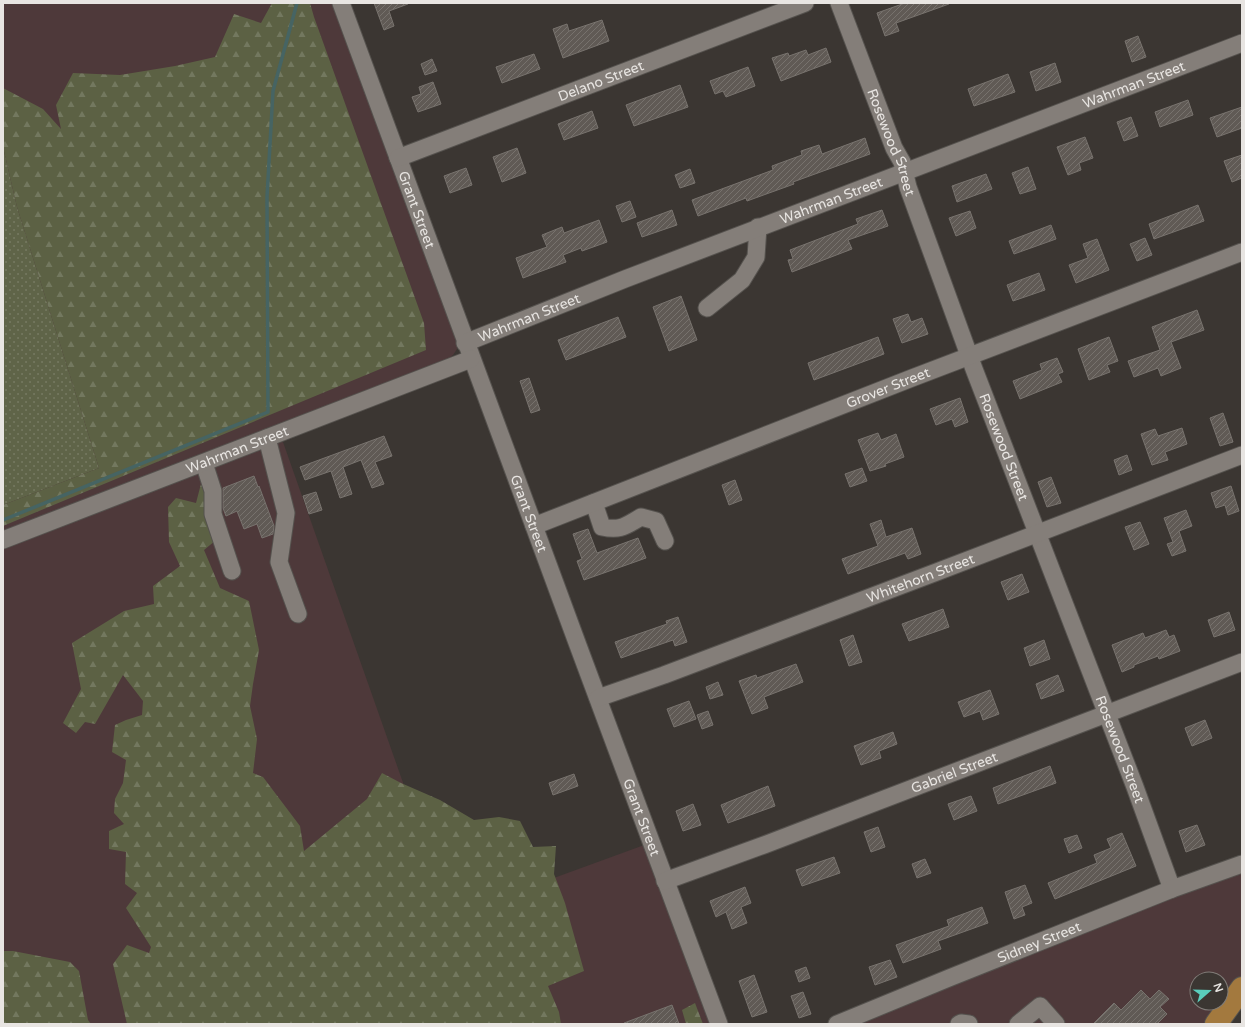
<svg xmlns="http://www.w3.org/2000/svg" width="1245" height="1027" viewBox="0 0 1245 1027" font-family="'Varela Round',sans-serif">
<style>
.industrial{fill:#4e393a;fill-rule:evenodd}
.grass{fill:url(#grass-dots)}
.forest{fill:url(#forest-firs)}
.lines{fill:none;stroke-linecap:round;stroke-linejoin:round}
.stream{stroke:#466463;stroke-width:3.5}
.building{fill:url(#building-hatch);stroke:#78736e}
.minor-casing{stroke:#55524e;stroke-width:19}
.major-casing{stroke:#55524e;stroke-width:24}
.minor{stroke:#847e79;stroke-width:17}
.major{stroke:#a3793e;stroke-width:22}
.labels{text-anchor:middle;dominant-baseline:central;stroke-width:3.5;stroke-linejoin:round;paint-order:stroke}
.street-label{font-size:14px;fill:#e8e5e2;stroke:#3b3632}
</style>
<defs>
<pattern id="grass-dots" width="8" height="8" patternUnits="userSpaceOnUse"><rect width="8" height="8" fill="#5f6448"/><path d="M2 2h.1M6 6h.1" fill="none" stroke="#767a62" stroke-width="1.8" stroke-linecap="round"/></pattern>
<pattern id="forest-firs" width="22" height="20" patternUnits="userSpaceOnUse"><rect width="22" height="20" fill="#5c6144"/><path d="M5 1l3.5 6h-7zM16 11l3.5 6h-7z" fill="#73785f"/></pattern>
<pattern id="building-hatch" width="6" height="6" patternUnits="userSpaceOnUse"><rect width="6" height="6" fill="#605a55"/><path d="M-1 1l2-2M0 6l6-6M5 7l2-2" fill="none" stroke="#77726d"/></pattern>
</defs>
<rect width="100%" height="100%" fill="#3b3632"/>
<!-- industrial -->
<g class="industrial">
<path d="M3,3H336L458,341L457,349L453,355L445,362L277,425L450,916L647,844L714,1024H3Z"/>
<path d="M1242,870V979L1210,1024H850ZM1197,979H1221V1003H1197Z"/>
</g>
<!-- grass -->
<path class="grass" d="M3,147L17,207L99,468L3,505Z"/>
<!-- forest -->
<g class="forest">
<path d="M272,3H310L314,17L424,323L426,350L3,526V505L99,468L17,207L3,147V88L43,109L61,129L56,105L73,73L120,75L175,66L215,57L234,14L261,23Z"/>
<path d="M213,479L227,531L204,550L220,588L249,601L259,650L253,684L250,706L257,739L253,773L263,777L300,826L304,851L367,799L382,773L401,783L440,800L474,820L499,817L520,821L533,847L556,846L554,874L565,903L584,971L548,986L559,1012L561,1024H127L113,964L127,945L149,953L151,947L126,908L137,893L125,884L126,852L109,849V831L124,824L114,813L115,799L123,783L126,760L112,752L115,725L126,720L142,715L143,701L123,675L95,724L85,722L76,733L63,723L81,689L72,643L124,611L154,604L153,586L180,566L169,542L168,507L176,498L196,503L202,480Z"/>
<path d="M3,951H13L70,962L79,971L88,1020L91,1024H3Z"/>
<path d="M695,1003L703,1024H686L682,1010Z"/>
</g>
<g class="lines">
<!-- stream -->
<path class="stream" d="M3,520L268,412L267,197L273,91L297,3"/>
</g>
<!-- building -->
<g class="building">
<path d="M374,3H407L408,4L389,11L394,26L384,30Z"/>
<path d="M905,3H948L949,4L896,23L899,31L885,36L877,13Z"/>
<path d="M602,20L609,41L563,58L553,29L567,24L569,31Z"/>
<path d="M1138,36L1146,57L1132,62L1125,41Z"/>
<path d="M826,48L831,62L781,81L772,58L788,53L789,56L806,50L808,55Z"/>
<path d="M534,54L540,69L502,83L496,67Z"/>
<path d="M432,59L437,71L425,75L421,64Z"/>
<path d="M1055,63L1061,82L1036,91L1030,72Z"/>
<path d="M748,67L755,86L726,97L723,91L715,94L710,81Z"/>
<path d="M1008,74L1015,92L974,106L968,89Z"/>
<path d="M433,82L441,104L418,112L412,97L421,94L419,87Z"/>
<path d="M680,85L688,107L634,126L626,105Z"/>
<path d="M1188,100L1193,115L1160,127L1155,112Z"/>
<path d="M1242,107V128L1217,137L1210,118Z"/>
<path d="M592,111L598,128L564,140L558,124Z"/>
<path d="M1131,117L1138,136L1124,141L1117,122Z"/>
<path d="M1085,137L1093,158L1079,163L1081,170L1068,175L1057,147Z"/>
<path d="M865,138L870,154L793,182L794,184L747,201L746,198L698,216L692,200L773,170L772,166L802,155L801,151L819,145L822,154Z"/>
<path d="M517,148L526,173L502,182L493,157Z"/>
<path d="M1242,155V178L1232,182L1224,161Z"/>
<path d="M1028,167L1036,189L1020,194L1012,173Z"/>
<path d="M466,168L472,185L450,193L444,176Z"/>
<path d="M690,169L695,183L680,188L675,175Z"/>
<path d="M986,174L992,189L957,202L952,186Z"/>
<path d="M630,201L636,217L622,222L616,206Z"/>
<path d="M1198,205L1204,221L1154,239L1149,224Z"/>
<path d="M672,210L677,225L642,237L637,223Z"/>
<path d="M882,210L888,226L848,240L852,249L792,272L788,260L793,259L790,250L858,224L856,219Z"/>
<path d="M970,211L976,228L956,236L949,218Z"/>
<path d="M599,220L607,242L582,251L581,248L563,255L566,262L523,278L516,258L547,247L542,235L562,227L564,233Z"/>
<path d="M1051,225L1056,239L1014,254L1009,241Z"/>
<path d="M1145,238L1152,255L1137,261L1130,244Z"/>
<path d="M1097,239L1109,270L1076,283L1069,265L1088,258L1083,244Z"/>
<path d="M1039,273L1045,290L1013,301L1007,285Z"/>
<path d="M681,296L697,340L669,351L653,307Z"/>
<path d="M1197,310L1204,330L1171,342L1181,368L1161,376L1158,368L1134,377L1128,361L1160,350L1152,327Z"/>
<path d="M908,314L911,322L922,318L928,334L902,343L893,319Z"/>
<path d="M618,317L626,337L566,360L558,340Z"/>
<path d="M878,337L884,354L814,380L808,363Z"/>
<path d="M1109,337L1118,361L1107,365L1110,372L1089,380L1078,349Z"/>
<path d="M1057,358L1063,372L1058,374L1062,382L1020,399L1013,381L1042,370L1040,364Z"/>
<path d="M529,378L540,410L531,413L520,381Z"/>
<path d="M960,398L968,422L955,427L952,419L936,425L930,409Z"/>
<path d="M1223,413L1233,442L1220,446L1210,418Z"/>
<path d="M1182,428L1187,444L1165,452L1168,460L1152,465L1141,434L1155,429L1158,436Z"/>
<path d="M878,433L881,440L896,434L904,457L885,464L886,466L870,471L858,440Z"/>
<path d="M384,436L392,456L375,462L384,484L372,488L361,460L343,467L352,494L340,498L331,471L305,480L300,467Z"/>
<path d="M1127,455L1132,470L1119,475L1114,460Z"/>
<path d="M862,468L867,481L850,487L845,474Z"/>
<path d="M254,476L258,487L259,486L274,526L273,534L262,538L257,524L244,529L237,511L226,516L223,508V488Z"/>
<path d="M1051,477L1061,503L1047,507L1038,482Z"/>
<path d="M735,480L742,500L729,505L722,485Z"/>
<path d="M1231,486L1239,511L1228,515L1225,505L1216,508L1211,493Z"/>
<path d="M316,492L322,510L309,514L303,496Z"/>
<path d="M1186,510L1192,526L1179,531L1186,551L1172,556L1167,544L1173,542L1164,518Z"/>
<path d="M881,520L886,537L912,528L921,554L908,559L905,553L848,574L842,559L878,546L870,524Z"/>
<path d="M1140,522L1149,544L1134,550L1125,527Z"/>
<path d="M588,529L597,553L638,538L646,558L584,580L577,561L582,559L573,534Z"/>
<path d="M1022,574L1029,592L1008,600L1001,582Z"/>
<path d="M943,609L949,627L909,641L902,624Z"/>
<path d="M1229,612L1235,630L1214,637L1208,620Z"/>
<path d="M678,617L687,642L675,646L673,640L621,658L615,642L667,624L666,621Z"/>
<path d="M1166,630L1169,637L1174,635L1180,651L1159,659L1158,656L1134,665V667L1122,672L1112,645L1143,633L1145,638Z"/>
<path d="M853,635L862,662L849,666L840,640Z"/>
<path d="M1044,640L1050,659L1030,666L1024,648Z"/>
<path d="M796,664L803,682L764,697L768,708L752,714L739,681L756,675L757,678Z"/>
<path d="M1058,675L1064,691L1041,699L1036,684Z"/>
<path d="M718,682L723,695L710,699L706,687Z"/>
<path d="M990,690L999,714L983,720L980,711L964,717L958,702Z"/>
<path d="M689,701L696,719L674,727L667,709Z"/>
<path d="M708,711L713,725L702,729L697,715Z"/>
<path d="M1205,720L1212,738L1192,746L1185,728Z"/>
<path d="M893,732L897,744L879,751L881,758L861,765L854,746Z"/>
<path d="M1050,766L1056,783L998,804L993,788Z"/>
<path d="M574,774L578,786L553,795L549,783Z"/>
<path d="M768,786L775,806L728,823L721,805Z"/>
<path d="M971,796L977,811L954,820L948,804Z"/>
<path d="M693,804L701,825L683,831L676,811Z"/>
<path d="M1197,825L1205,845L1186,852L1179,831Z"/>
<path d="M878,827L885,847L871,852L864,832Z"/>
<path d="M1122,833L1136,866L1055,899L1048,883L1097,863L1094,855L1111,848L1107,839Z"/>
<path d="M1077,835L1082,848L1069,853L1064,839Z"/>
<path d="M834,857L840,873L802,886L796,870Z"/>
<path d="M925,859L931,873L917,878L912,864Z"/>
<path d="M1025,885L1032,903L1022,907L1025,915L1014,919L1005,892Z"/>
<path d="M745,887L751,903L741,907L747,923L732,929L726,912L716,917L710,901Z"/>
<path d="M982,907L988,923L938,941L941,949L903,963L896,945L949,926L947,920Z"/>
<path d="M890,960L897,977L875,985L869,967Z"/>
<path d="M806,967L810,978L799,982L795,971Z"/>
<path d="M754,975L767,1012L752,1017L739,981Z"/>
<path d="M1141,990L1150,999L1159,990L1169,999L1160,1007L1167,1014L1157,1024H1093L1114,1003L1121,1010Z"/>
<path d="M803,992L811,1014L799,1018L791,996Z"/>
<path d="M672,1005L679,1024H624V1023Z"/>
</g>
<g class="lines">
<!-- minor casing -->
<g class="minor-casing">
<g id="minor">
<path id="s1" d="M341,3C466,344 592,684 719,1024"/>
<path id="s2" d="M839,3L894,148L902,162L908,187L974,369L1135,787L1172,889"/>
<path id="s3" d="M398,158L805,3"/>
<path d="M707,308L742,280L756,257L758,227"/>
<path id="s4" d="M465,343L625,279L1242,43"/>
<path d="M267,438L286,513L279,562L298,614"/>
<path d="M204,463L213,491V514L232,571"/>
<path d="M593,503L596,509L602,527C621,531 625,526 641,517L656,521L665,541"/>
<path id="s5" d="M534,526L912,378L1242,252"/>
<path id="s6" d="M3,540L471,359"/>
<path id="s7" d="M598,698L664,675L934,573L1242,455"/>
<path id="s8" d="M665,881L764,845L1242,662"/>
<path id="s9" d="M837,1024L949,978L1172,889L1242,864"/>
<path d="M959,1024L961,1023L969,1024"/>
<path d="M1018,1024L1040,1006L1056,1024"/>
</g>
</g>
<!-- major casing -->
<g class="major-casing">
<path id="major" d="M1216,1024L1242,988"/>
</g>
<!-- minor -->
<use href="#minor" class="minor"/>
<!-- major -->
<use href="#major" class="major"/>
</g>
<g class="labels">
<!-- street labels -->
<g class="street-label">
<text stroke="none"><textPath href="#s3" startOffset="217">Delano Street</textPath></text>
<text stroke="none"><textPath href="#s4" startOffset="717">Wahrman Street</textPath></text>
<text stroke="none"><textPath href="#s2" startOffset="149">Rosewood Street</textPath></text>
<text stroke="none"><textPath href="#s4" startOffset="393">Wahrman Street</textPath></text>
<text stroke="none"><textPath href="#s1" startOffset="220">Grant Street</textPath></text>
<text stroke="none"><textPath href="#s4" startOffset="69">Wahrman Street</textPath></text>
<text stroke="none"><textPath href="#s5" startOffset="380">Grover Street</textPath></text>
<text stroke="none"><textPath href="#s2" startOffset="474">Rosewood Street</textPath></text>
<text stroke="none"><textPath href="#s6" startOffset="251">Wahrman Street</textPath></text>
<text stroke="none"><textPath href="#s1" startOffset="544">Grant Street</textPath></text>
<text stroke="none"><textPath href="#s7" startOffset="344">Whitehorn Street</textPath></text>
<text stroke="none"><textPath href="#s2" startOffset="798">Rosewood Street</textPath></text>
<text stroke="none"><textPath href="#s8" startOffset="309">Gabriel Street</textPath></text>
<text stroke="none"><textPath href="#s1" startOffset="868">Grant Street</textPath></text>
<text stroke="none"><textPath href="#s9" startOffset="218">Sidney Street</textPath></text>
</g>
</g>
<!-- border -->
<rect width="1245" height="1027" fill="none" stroke="#e8e5e2" stroke-width="8"/>
<!-- north arrow -->
<g transform="translate(1209 991) rotate(70)"><circle r="19" fill="#3b3632" stroke="#807c78"/>
<path d="M0-3L7 15L0 10L-7 15Z" fill="#5acebc"/>
<text y="-6" font-size="11" font-weight="bold" text-anchor="middle" fill="#e8e5e2">N</text>
</g>
</svg>
